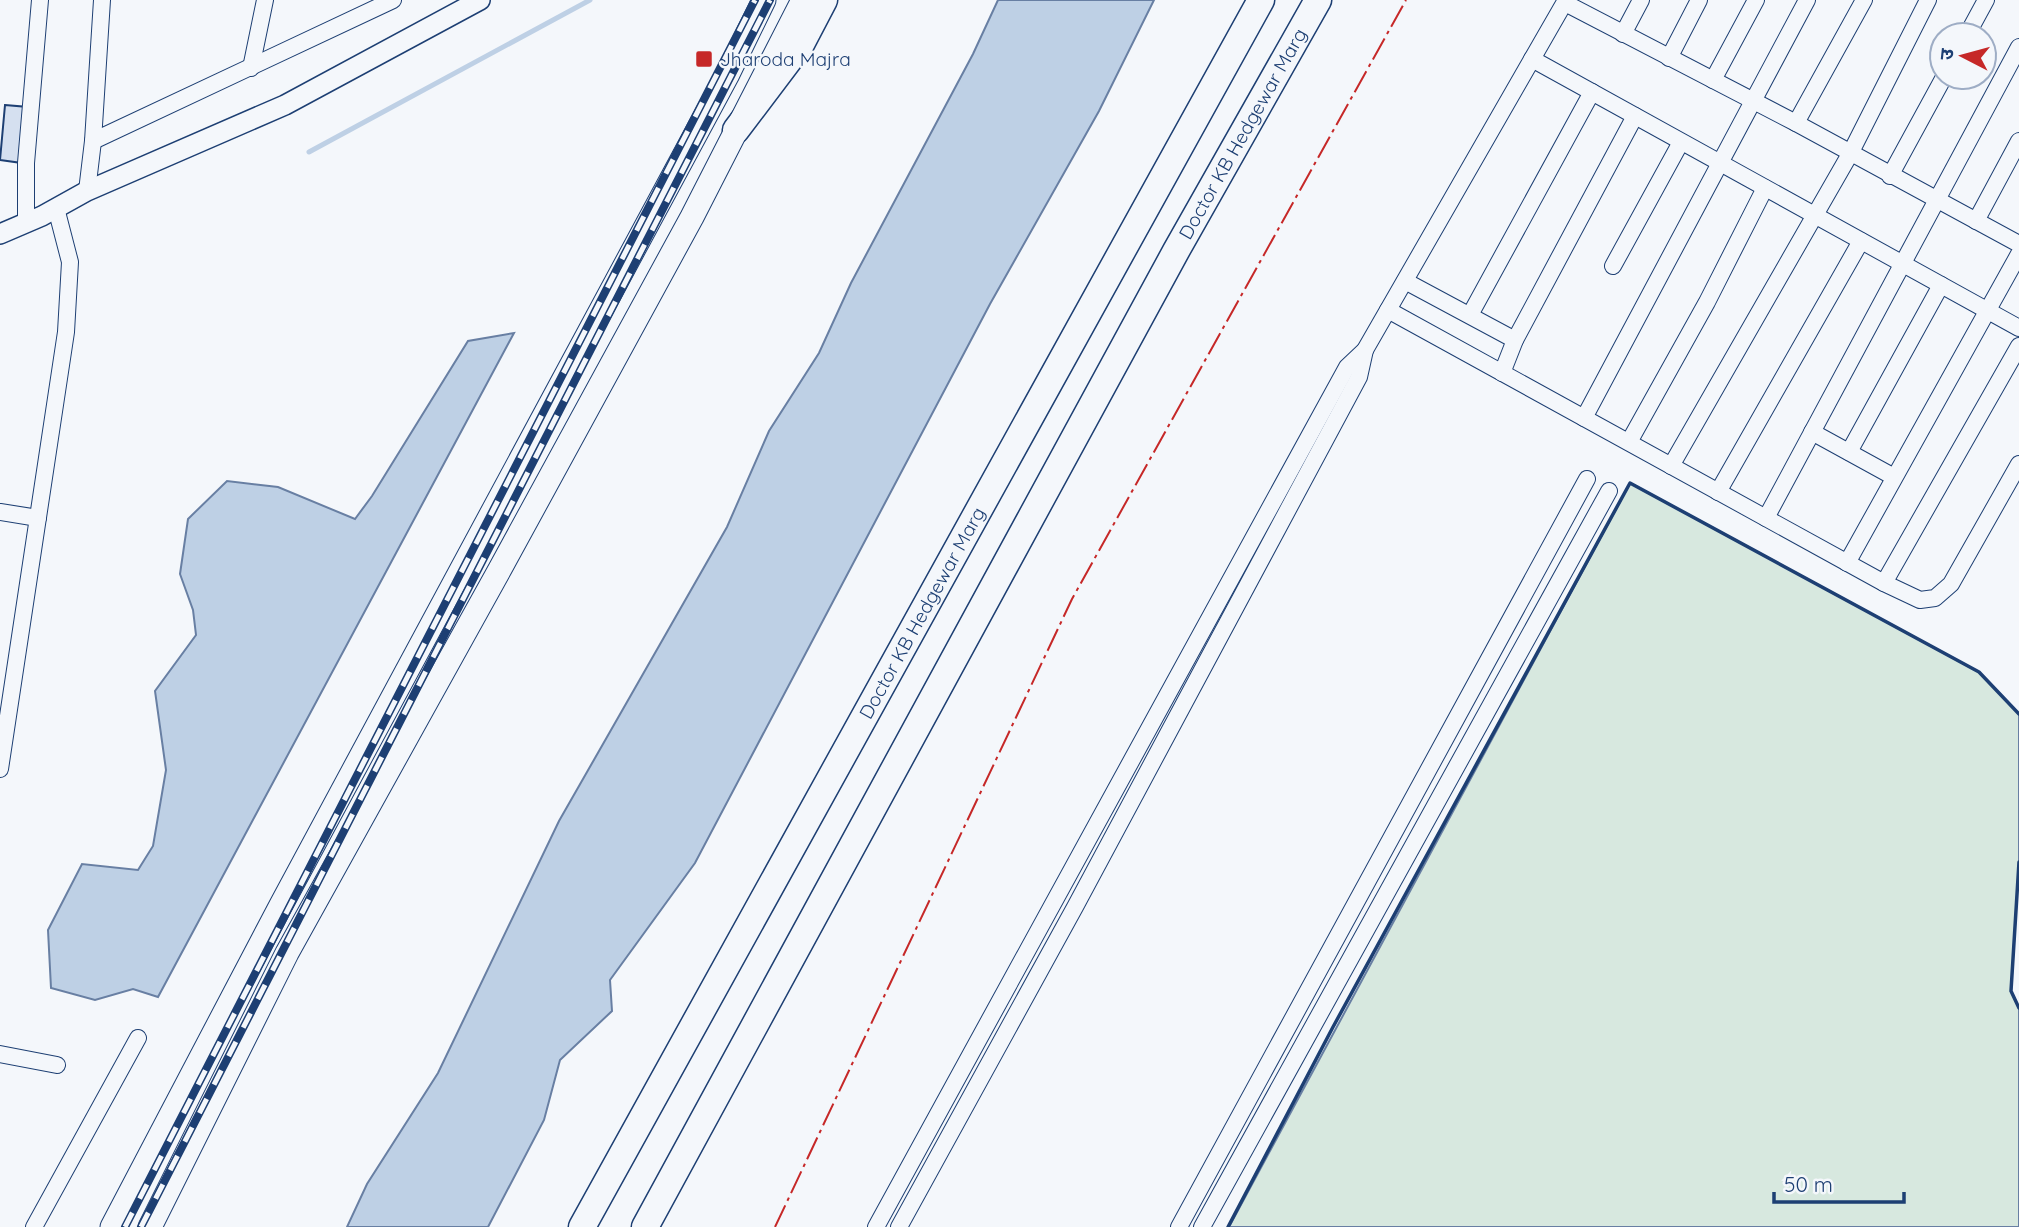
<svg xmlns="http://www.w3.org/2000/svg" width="2019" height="1227" viewBox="0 0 2019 1227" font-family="Quicksand,'Noto Sans Devanagari',sans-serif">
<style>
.green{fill:#d7e8df;stroke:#687fa3;stroke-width:2}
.water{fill:#bed0e5;stroke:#687fa3;stroke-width:2}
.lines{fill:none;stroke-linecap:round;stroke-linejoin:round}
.stream{stroke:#bed0e5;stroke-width:5}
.building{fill:#d5e0f0;stroke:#1d3f73;stroke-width:2}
.minor-casing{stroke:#1d3f73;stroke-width:18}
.tertiary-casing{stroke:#1d3f73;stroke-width:22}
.secondary-casing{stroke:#1d3f73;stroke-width:25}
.trunk-casing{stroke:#1d3f73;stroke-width:29}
.minor{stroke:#f4f7fb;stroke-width:16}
.tertiary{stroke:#f4f7fb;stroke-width:19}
.secondary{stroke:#f4f7fb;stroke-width:23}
.trunk{stroke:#f4f7fb;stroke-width:26}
.rail-casing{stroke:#1d3f73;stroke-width:8}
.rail{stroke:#f4f7fb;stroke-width:5;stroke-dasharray:16;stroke-linecap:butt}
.wall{stroke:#1d3f73;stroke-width:3.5}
.power{stroke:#c62828;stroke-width:2;stroke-dasharray:24 5 3.5 5;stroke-linecap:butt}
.poi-dot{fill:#c62828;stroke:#f4f7fb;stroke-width:2.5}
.labels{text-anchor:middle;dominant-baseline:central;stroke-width:5;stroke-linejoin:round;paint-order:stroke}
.poi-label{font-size:19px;fill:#1d3f73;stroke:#f4f7fb;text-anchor:start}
.street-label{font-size:19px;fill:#1d3f73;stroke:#f4f7fb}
</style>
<rect width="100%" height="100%" fill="#f4f7fb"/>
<!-- green -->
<path class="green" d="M1630,483L1979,672L2019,714V862L2011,991L2019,1008V1227H1229Z"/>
<!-- water -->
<g class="water">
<path d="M998,0H1154L1099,111L990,304L695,863L610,980L612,1011L560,1060L544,1120L488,1227H347L367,1184L438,1073L559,821L727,527L769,431L819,353L851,283L973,54Z"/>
<path d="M514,333L158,997L133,989L95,1000L51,988L48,930L82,864L138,870L153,846L166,770L155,691L196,635L193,610L180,574L188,519L227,481L278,487L355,519L372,496L468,341Z"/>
</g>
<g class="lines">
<!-- stream -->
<path class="stream" d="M309,152L590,0"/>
</g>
<!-- building -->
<path class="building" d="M5,105L28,107L22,163L0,160Z"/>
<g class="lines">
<!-- minor casing -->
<g class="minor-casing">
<g id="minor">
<path d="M102,0L93,141L393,0"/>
<path d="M1565,3L1796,123L2019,244"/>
<path d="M1623,34L1641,0"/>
<path d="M1967,35L1986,0"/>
<path d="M1669,58L1699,0"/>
<path d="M1532,59L2019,328"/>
<path d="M251,68L265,0"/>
<path d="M1713,80L1756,0"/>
<path d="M1796,123L1864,0"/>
<path d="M1890,176L1944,77"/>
<path d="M87,191L93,141"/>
<path d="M1976,221L2019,141"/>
<path d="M26,222V163L40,0"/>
<path d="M1613,266L1681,142"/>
<path d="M1405,281L1515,340"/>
<path d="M1388,310L1884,583L1920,600L1935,598L1951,584L2019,464"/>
<path d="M1470,315L1592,92"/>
<path d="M1502,373L1515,340L1635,116"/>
<path d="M1584,418L1807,0"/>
<path d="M1812,432L1894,477"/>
<path d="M1629,442L1707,302L1765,188"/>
<path d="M1849,452L1941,285"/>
<path d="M1671,466L1850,154L1928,0"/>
<path d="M1718,492L1861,241"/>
<path d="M0,512L38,518"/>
<path d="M1766,518L2019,47"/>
<path d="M1847,563L2019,254"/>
<path d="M1884,583L2019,346"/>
<path d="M0,769L66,332L70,262L56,208"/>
<path d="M0,1054L57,1065"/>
<path d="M34,1227L138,1038"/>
<path d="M876,1227L1347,367L1365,350L1566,0"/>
<path d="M899,1227L1075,907L1359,377L1365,350"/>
<path d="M1179,1227L1587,479"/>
<path d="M1202,1227L1609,491"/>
</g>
</g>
<!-- tertiary casing -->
<g class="tertiary-casing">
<path id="tertiary" d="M0,234L42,216L87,191L285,105L480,0"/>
</g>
<!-- secondary casing -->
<g class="secondary-casing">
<g id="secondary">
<path d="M112,1227L281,905L728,74L764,0"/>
<path d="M150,1227L287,953L500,569L692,217L803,0"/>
</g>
</g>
<!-- trunk casing -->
<g class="trunk-casing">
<g id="trunk">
<path d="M736,130L801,44L824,0"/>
<path id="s1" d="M582,1227L1261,0"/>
<path id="s2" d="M645,1227L1176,251L1318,0"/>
</g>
</g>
<!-- minor -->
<use href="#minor" class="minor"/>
<!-- tertiary -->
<use href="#tertiary" class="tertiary"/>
<!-- secondary -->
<use href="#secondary" class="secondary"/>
<!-- trunk -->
<use href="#trunk" class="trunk"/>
<!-- rail casing -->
<g class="rail-casing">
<g id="rail">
<path d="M125,1227L755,0"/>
<path d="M141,1227L770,0"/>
</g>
</g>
<!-- rail -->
<use href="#rail" class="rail"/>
<!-- wall -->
<g class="wall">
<path d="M2019,862L2011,991L2019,1008"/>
<path d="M1228,1227L1333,1027L1630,483L1979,672L2019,714"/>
</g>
<!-- power -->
<path class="power" d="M775,1227L1072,599L1406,0"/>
</g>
<!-- markers -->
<rect class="poi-dot" x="695" y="50" width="18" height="18" rx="3.5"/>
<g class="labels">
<!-- poi labels -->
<g class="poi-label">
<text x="720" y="59">Jharoda Majra</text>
</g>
<!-- street labels -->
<g class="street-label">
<text stroke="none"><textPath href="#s2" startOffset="1246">Doctor KB Hedgewar Marg</textPath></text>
<text stroke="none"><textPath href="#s1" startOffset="702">Doctor KB Hedgewar Marg</textPath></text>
</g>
</g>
<!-- north arrow -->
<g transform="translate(1963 56) rotate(276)"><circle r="33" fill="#f4f7fb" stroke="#9eadc5" stroke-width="2"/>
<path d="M0-5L12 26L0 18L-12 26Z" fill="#c62828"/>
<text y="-10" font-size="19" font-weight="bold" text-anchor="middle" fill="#1d3f73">उ</text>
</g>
<!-- scale -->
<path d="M1774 1192v10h130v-10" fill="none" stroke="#1d3f73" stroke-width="3.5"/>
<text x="1784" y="1192" font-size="21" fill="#1d3f73" stroke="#f4f7fb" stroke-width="5" paint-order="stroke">50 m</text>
</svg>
